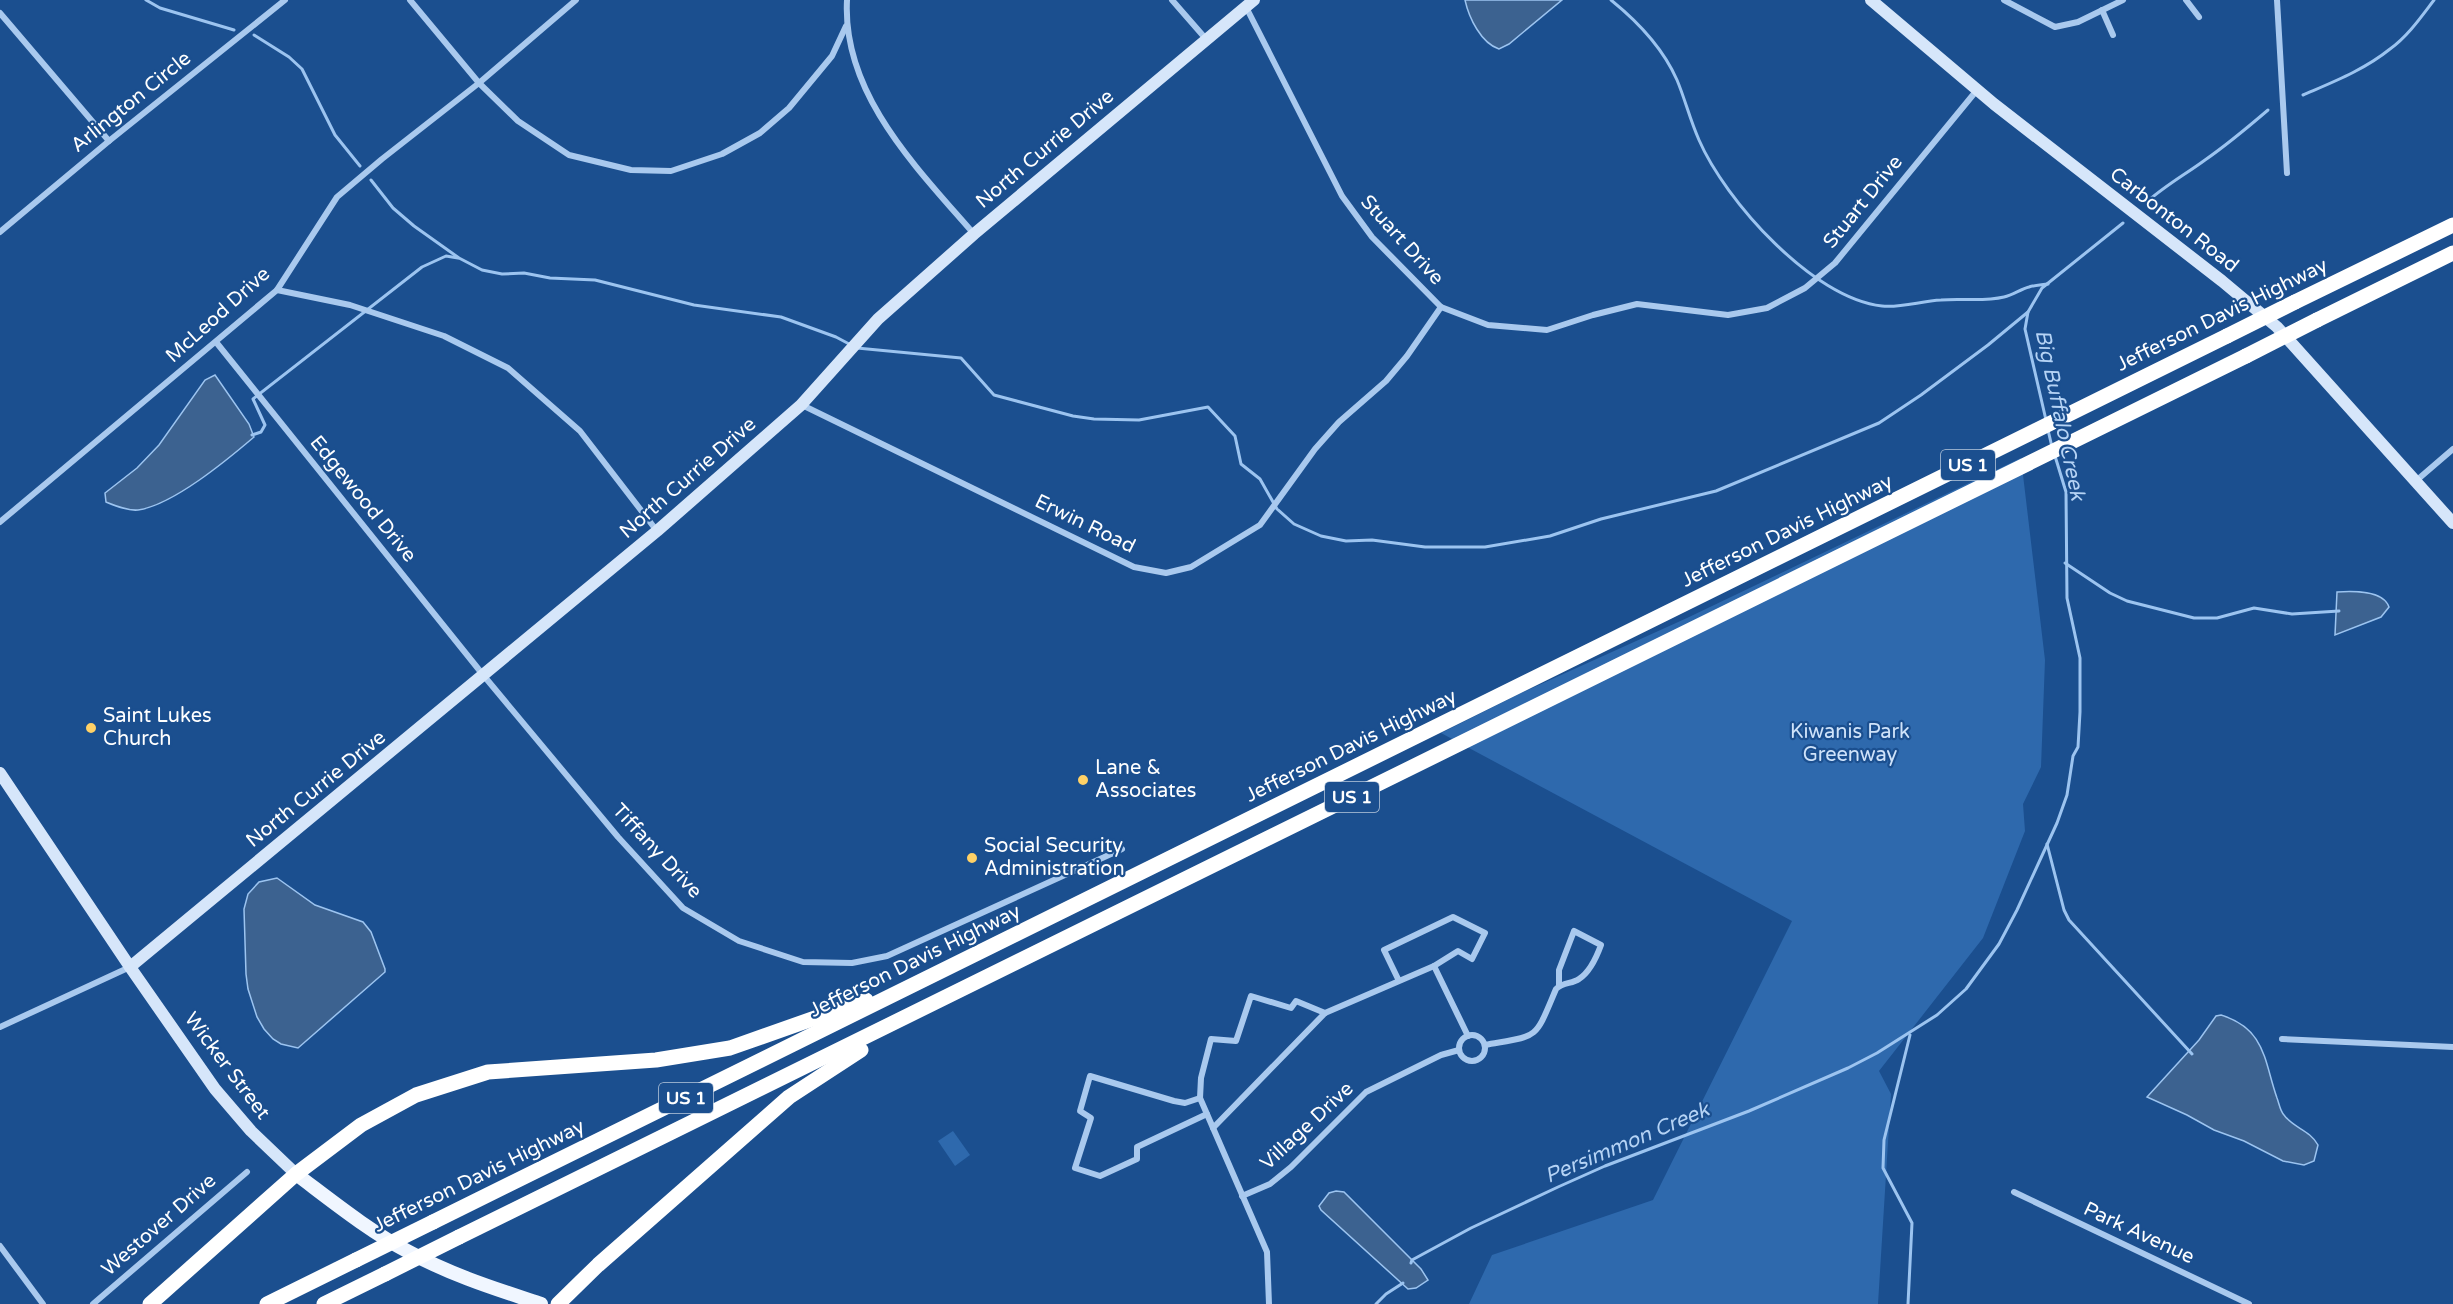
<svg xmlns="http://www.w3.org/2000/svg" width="2453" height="1304" viewBox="0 0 2453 1304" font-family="'Varela Round',sans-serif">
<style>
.green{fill:#2e69ad}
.water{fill:#3c6290;stroke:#9cc4f0;stroke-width:1.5}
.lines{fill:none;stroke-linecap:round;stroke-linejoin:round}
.stream{stroke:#9cc4f0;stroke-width:3}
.street{stroke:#a9c9ee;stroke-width:6}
.secondary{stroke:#d6e6fa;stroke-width:12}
.primary{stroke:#f0f6ff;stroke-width:14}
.highway{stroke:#fff;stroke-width:15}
.highway-bridge{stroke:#fff;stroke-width:15}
.poi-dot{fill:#ffd166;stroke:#1b4f8f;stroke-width:2}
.labels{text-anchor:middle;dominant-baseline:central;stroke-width:4.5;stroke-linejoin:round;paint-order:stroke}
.shield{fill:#1b4f8f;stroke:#bbcadd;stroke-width:1.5}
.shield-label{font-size:18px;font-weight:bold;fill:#fff}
.street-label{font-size:20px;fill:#fff;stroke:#1b4f8f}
.poi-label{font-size:20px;fill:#fff;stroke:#1b4f8f;text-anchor:start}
.park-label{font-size:20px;fill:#cfe3fa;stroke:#1b4f8f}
.water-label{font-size:21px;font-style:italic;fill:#b5d3f5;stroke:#1b4f8f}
</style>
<rect width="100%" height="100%" fill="#1b4f8f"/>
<!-- green -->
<g class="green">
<path d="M2021,458L2045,660L2041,767L2023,804L2025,831L1983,938L1879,1071L1891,1094L1878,1304H1469L1492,1255L1653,1200L1792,921L1441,733L1521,693L1687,618Z"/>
<path d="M953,1131L970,1155L955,1166L938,1141Z"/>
</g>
<!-- water -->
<g class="water">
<path d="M1465,0H1562L1509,44L1499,49C1481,43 1469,18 1465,0Z"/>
<path d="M215,375L249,424L254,437C227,460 173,505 138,510C128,511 116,506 106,502L105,493L137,468L159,445L205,380Z"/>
<path d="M2337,592C2353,591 2383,590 2389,607L2381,617L2335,635Z"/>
<path d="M277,878L315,905L363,922L371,932L385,969V972L298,1048L281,1044L273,1039L264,1029L257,1017L248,989L246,974L244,909L248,894L259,882Z"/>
<path d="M2221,1015C2266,1029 2264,1061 2277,1098C2279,1103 2280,1111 2284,1115C2293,1128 2310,1130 2318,1145L2314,1161L2304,1165L2283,1161L2244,1141L2214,1130L2187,1115L2147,1097L2199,1040L2216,1016Z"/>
<path d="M1336,1191L1344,1192L1421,1269L1428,1280L1416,1288L1408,1289L1321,1210L1319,1206L1329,1193Z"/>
</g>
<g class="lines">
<!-- stream -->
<g class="stream">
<path d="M146,0L160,8L234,30"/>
<path d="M1611,0C1637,21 1663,48 1677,80C1685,99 1690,120 1699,140C1725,200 1813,299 1882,306C1901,308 1921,301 1941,300C1962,298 1983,302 2004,297C2013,295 2021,289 2029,287C2035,285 2042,285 2048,284"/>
<path d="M254,35L289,57L302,69L335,135L360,166"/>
<path d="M2303,95C2333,82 2364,70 2390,49C2408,36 2421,17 2434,0"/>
<path d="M371,180L393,208L414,226L459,258L482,270L502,274L524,273L550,278L595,280L694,305L781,317L836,337L851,345"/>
<path d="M2148,201C2166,185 2186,174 2205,160C2228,144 2247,128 2268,110"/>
<path d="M857,348L961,358L994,395L1073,416L1094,419L1139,420L1208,407L1235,436L1241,464L1260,479L1277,509L1294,524L1321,536L1346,541L1372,540L1425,547H1485L1550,536L1601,519L1716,491L1879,423L1921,395L1988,345L2028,312"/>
<path d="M2046,420L2025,329L2028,312L2042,288L2123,223"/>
<path d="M2048,430L2052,447"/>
<path d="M252,435L261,432L265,425L253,399L422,267L446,256L458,258"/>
<path d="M2065,563L2110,593L2127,601L2194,618H2217L2254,608L2292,614L2339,611"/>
<path d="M2047,844L2064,910L2069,920L2192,1054"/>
<path d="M1411,1263L1412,1260L1471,1228L1558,1187L1605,1166L1749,1111L1848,1068L1877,1053L1937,1015L1966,989L1999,944L2017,910L2057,823L2067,795L2073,756L2078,747L2080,712V658L2067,598L2066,492L2055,456"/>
<path d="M1376,1304L1386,1294L1403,1283"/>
<path d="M1908,1304L1912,1223L1883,1168L1884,1140L1910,1035"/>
</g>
<!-- street -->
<g class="street">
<path d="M410,0L479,83L518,121L569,155L631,170L671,171L722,154L760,133L789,108L832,56L846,26"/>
<path d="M847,0C842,94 917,168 974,234"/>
<path d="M1172,0L1206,39"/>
<path d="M2004,0L2055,27L2078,22L2123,0"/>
<path d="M2186,0L2199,17"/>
<path d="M2277,0L2287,173"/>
<path d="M1246,7L1342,196L1372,237L1441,307L1488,325L1547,330L1593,315L1637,304L1728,315L1767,308L1805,288L1835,263L1977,90"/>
<path d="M2102,10L2113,35"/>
<path d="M0,13L109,141"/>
<path d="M0,232L109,141L285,0"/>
<path d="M277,290L350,305L444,336L508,368L580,431L657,531"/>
<path d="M216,342L484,676L618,837L683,908L739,941L803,962L852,963L887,956L1122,849"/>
<path d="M802,405L1134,567L1166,573L1191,567L1260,525L1315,449L1339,422L1386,381L1407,356L1441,307"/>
<path d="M2417,480L2453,449"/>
<path d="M0,522L277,290L337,197L382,159L479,83L576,0"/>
<path d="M1434,966L1468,1036"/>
<path d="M0,1027L130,967"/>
<circle cx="1472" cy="1048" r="13"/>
<path d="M2282,1039L2453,1047"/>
<path d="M1485,1045C1540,1035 1534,1041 1556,989C1563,982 1572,984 1579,979C1590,972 1597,956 1601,945L1574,931L1559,970V985"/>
<path d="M1200,1098L1185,1103L1174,1101L1090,1076L1080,1111L1091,1118L1075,1168L1100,1176L1137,1159V1147L1207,1114"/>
<path d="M1213,1128L1325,1013L1434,966L1458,951L1472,959L1485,933L1453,917L1384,950L1399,981"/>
<path d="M2014,1192L2249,1304"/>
<path d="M1242,1196L1270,1184L1291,1167L1366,1092L1441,1055L1459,1050"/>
<path d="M0,1246L43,1304"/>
<path d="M93,1304L247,1172"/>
<path d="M1269,1304L1267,1252L1200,1098L1201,1078L1211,1039L1236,1041L1251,996L1291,1008L1296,1001L1325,1013"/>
</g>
<!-- secondary -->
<g class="secondary">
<path d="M1871,0L1994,104L2222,281L2277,327L2453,523"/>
<path d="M0,773L130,967L215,1089L251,1131L296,1174"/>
<path d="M130,967L657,531L801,405L878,319L974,234L1254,0"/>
</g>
<!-- primary -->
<path class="primary" d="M296,1174C332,1201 369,1231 409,1252C451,1275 496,1289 541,1304"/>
<!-- highway -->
<g class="highway">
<path d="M2295,302L2453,225"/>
<path d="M2317,320L2453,253"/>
<path d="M433,1222L2227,336"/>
<path d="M459,1237L2246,356"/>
<path d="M150,1304L296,1174L361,1125L416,1095L488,1072L656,1060L730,1048L866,1000"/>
<path d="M267,1304L356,1260"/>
<path d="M324,1304L385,1274"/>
<path d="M558,1304L598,1265L789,1097L861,1050"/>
</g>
<!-- highway-bridge -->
<g class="highway-bridge">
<path d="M2227,336L2295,302"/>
<path d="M2246,356L2317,320"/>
<path d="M356,1260L433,1222"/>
<path d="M385,1274L459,1237"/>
</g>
</g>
<!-- markers -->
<g class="poi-dot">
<circle cx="91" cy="728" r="6"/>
<circle cx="1083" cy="780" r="6"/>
<circle cx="972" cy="858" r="6"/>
</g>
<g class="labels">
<!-- shield labels -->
<g class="shield">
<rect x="1941" y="450" width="54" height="30" rx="4.5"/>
<rect x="1325" y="782" width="54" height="30" rx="4.5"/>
<rect x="659" y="1083" width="54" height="30" rx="4.5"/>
</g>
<g class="shield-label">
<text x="1968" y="465">US 1</text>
<text x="1352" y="797">US 1</text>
<text x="686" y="1098">US 1</text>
</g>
<!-- street labels -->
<g class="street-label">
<text transform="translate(131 102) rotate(-39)">Arlington Circle</text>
<text transform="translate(1045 149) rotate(-40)">North Currie Drive</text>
<text transform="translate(1863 202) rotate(-51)">Stuart Drive</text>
<text transform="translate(2174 220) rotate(38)">Carbonton Road</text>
<text transform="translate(1402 240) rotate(48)">Stuart Drive</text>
<text transform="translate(218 315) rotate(-42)">McLeod Drive</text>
<text transform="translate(2222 315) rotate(-26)">Jefferson Davis Highway</text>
<text transform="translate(688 478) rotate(-41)">North Currie Drive</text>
<text transform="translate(363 499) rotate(51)">Edgewood Drive</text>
<text transform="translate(1085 524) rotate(26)">Erwin Road</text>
<text transform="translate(1787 531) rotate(-26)">Jefferson Davis Highway</text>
<text transform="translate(1351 746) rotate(-26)">Jefferson Davis Highway</text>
<text transform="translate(316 789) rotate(-39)">North Currie Drive</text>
<text transform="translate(657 851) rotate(47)">Tiffany Drive</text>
<text transform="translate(915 961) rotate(-26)">Jefferson Davis Highway</text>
<text transform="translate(227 1066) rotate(53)">Wicker Street</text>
<text transform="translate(1307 1126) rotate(-43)">Village Drive</text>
<text transform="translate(479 1176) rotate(-26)">Jefferson Davis Highway</text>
<text transform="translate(159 1225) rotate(-41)">Westover Drive</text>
<text transform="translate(2139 1233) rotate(25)">Park Avenue</text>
</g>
<!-- poi labels -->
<g class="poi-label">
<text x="103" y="716">Saint Lukes<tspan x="103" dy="23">Church</tspan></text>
<text x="1095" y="768">Lane &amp;<tspan x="1095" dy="23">Associates</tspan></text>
<text x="984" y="846">Social Security<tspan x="984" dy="23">Administration</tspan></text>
</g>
<!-- park labels -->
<g class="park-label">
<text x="1850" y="732">Kiwanis Park<tspan x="1850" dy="23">Greenway</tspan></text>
</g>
<!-- water labels -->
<g class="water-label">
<text transform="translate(2060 415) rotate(78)">Big Buffalo Creek</text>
<text transform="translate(1627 1143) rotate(-23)">Persimmon Creek</text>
</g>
</g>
</svg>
